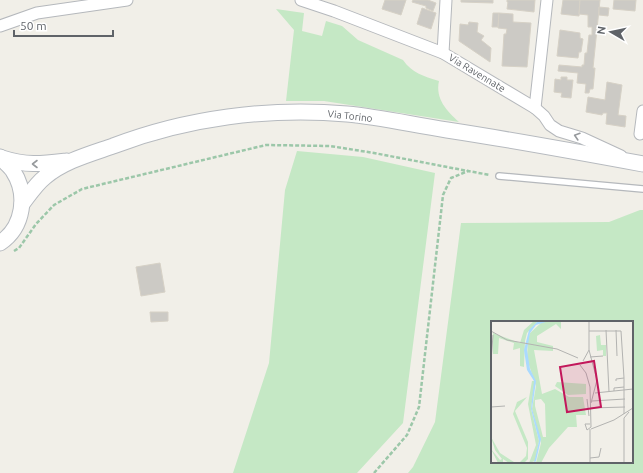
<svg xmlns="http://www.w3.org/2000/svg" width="643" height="473" viewBox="0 0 643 473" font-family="Ubuntu,sans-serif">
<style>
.green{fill:#c5e8c5;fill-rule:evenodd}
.building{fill:#cccac5;stroke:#d6d1c6}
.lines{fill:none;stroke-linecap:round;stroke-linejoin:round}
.service-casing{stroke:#b5b8bc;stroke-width:8}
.minor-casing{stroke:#b5b8bc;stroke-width:13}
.secondary-casing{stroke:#b6babf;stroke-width:17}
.path{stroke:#9cc7a9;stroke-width:2.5;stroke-dasharray:4 2;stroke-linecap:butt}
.service{stroke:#fff;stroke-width:5.5}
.minor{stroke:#fff;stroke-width:11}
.secondary{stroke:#fff;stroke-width:15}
.oneway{stroke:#979a9d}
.labels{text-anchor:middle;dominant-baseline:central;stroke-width:4;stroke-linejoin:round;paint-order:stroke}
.street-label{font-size:10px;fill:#5f6368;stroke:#fff}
.inset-road{fill:none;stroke:#b3b3b1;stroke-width:1}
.view{fill:#c2185b;fill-opacity:0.15;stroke:#c2185b;stroke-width:2}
.inset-edge{fill:none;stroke:#5f6368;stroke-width:2}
</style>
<rect width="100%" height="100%" fill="#f1efe8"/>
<!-- green -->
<g class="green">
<path d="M276,9L304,13L302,31L322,36L326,21L342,26L358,40L403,60C412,73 423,76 439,81C435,99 447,111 459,122L324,101H286L294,30Z"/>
<path d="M297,151L363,157L435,173L403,423L357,473H233L269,363L285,190Z"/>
<path d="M640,210H643V473H408L413,467L435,422L461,223L609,222ZM492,322H632V462H492Z"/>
</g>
<!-- building -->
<g class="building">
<path d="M385,0H406L401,15L382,9Z"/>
<path d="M413,0H428L436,3L433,11L426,8V6L412,2Z"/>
<path d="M461,0H493V3L461,2Z"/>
<path d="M507,0H535L534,12L507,9L508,2H507Z"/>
<path d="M563,0H580L579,16L561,14Z"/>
<path d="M580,0H600L593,68H595L593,89H590L589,93H585L586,84L577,83L578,73L558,71L559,65L582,67V65H584L585,53H587L589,35H592V27H588V15L579,14Z"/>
<path d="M614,0H636L635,11L613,9Z"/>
<path d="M599,7L609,8L608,16L599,15Z"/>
<path d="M422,8L436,13L431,29L417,24Z"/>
<path d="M493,13H499L498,27H492Z"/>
<path d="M499,13L513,14V22L531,23L527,67L502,66L504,34H506L507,29L498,28Z"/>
<path d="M469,22L478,23L477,32L484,36L481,40L491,48L490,62L459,41L460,24L468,25Z"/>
<path d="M560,30L580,33V38L583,39L581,52H579L578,58L557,56Z"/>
<path d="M561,77H567V80H573L571,98L561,97L562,93L554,92L555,79L561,80Z"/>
<path d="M607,82L622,85L618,115L626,116L625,127L606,124L607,113H603L602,115L586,112L588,97L605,100Z"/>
<path d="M160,263L165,292L141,296L136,267Z"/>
<path d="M150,312H168V321L151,322Z"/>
</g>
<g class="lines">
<!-- service casing -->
<g class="service-casing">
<path id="service" d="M499,176L643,189"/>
</g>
<!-- minor casing -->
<g class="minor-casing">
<g id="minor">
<path d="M301,0L334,11L443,53L535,108L544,116L550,125L559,131L582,138L621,156"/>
<path d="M0,26L37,13L127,0"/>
<path d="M443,53L446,0"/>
<path d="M535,108L547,0"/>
<path d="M640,134L643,111"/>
</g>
</g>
<!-- secondary casing -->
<g class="secondary-casing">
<g id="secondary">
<path d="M0,157C4,162 10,166 13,171C28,194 24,227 0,243"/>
<path d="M2,158C27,166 41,164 67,161"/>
<path d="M22,204C29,195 36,184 45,177C64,161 90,154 113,146C186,118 269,107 347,114C380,117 414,125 447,130C513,140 578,152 643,164"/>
</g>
</g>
<!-- path -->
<g class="path">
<path d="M14,251L19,248L36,224L54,205L82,189L266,145L330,146L374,153L468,171"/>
<path d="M374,473L407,435L419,407L443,195L451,178L468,171L490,175"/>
</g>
<!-- service -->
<use href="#service" class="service"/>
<!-- minor -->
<use href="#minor" class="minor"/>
<!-- secondary -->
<use href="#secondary" class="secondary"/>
</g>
<!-- one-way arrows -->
<defs><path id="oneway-chevron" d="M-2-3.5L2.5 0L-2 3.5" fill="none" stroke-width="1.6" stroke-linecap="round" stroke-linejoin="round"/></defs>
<g class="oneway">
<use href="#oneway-chevron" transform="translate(577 136) rotate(-163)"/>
<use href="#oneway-chevron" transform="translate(35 164) rotate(-180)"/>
</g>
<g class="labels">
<!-- street labels -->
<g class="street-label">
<text transform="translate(477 73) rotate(31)">Via Ravennate</text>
<text transform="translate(350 116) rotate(6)">Via Torino</text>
</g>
</g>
<!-- overview -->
<g transform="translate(491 321)">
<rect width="142" height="142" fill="#f1efe8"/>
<path d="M43,0H47L36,12L34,20L33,46L29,45V27L22,29L23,22L8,17L7,33H2V12L29,22L33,9ZM70,0V8L65,3L46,15V21L62,25V30L43,29L51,73L64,68L78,76H92L95,94H85L86,106H77L58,127L50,142H45L50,122L41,88L45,65L36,38L37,18L39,12L51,1ZM50,78L54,83L55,116H52L44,85V79ZM109,14L110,24H115V35H112V29L106,30L105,15ZM41,60H43V66L40,88L48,120L44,140L38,142L45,124L37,83ZM66,61L95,63V73L77,74L64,65ZM36,76L24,90L37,121V138L33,142H18L12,138V142H7L0,128L9,139L11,138L4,129L0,116L9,132L23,141H29L35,135L36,127L22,93L26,81Z" fill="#c5e8c5" fill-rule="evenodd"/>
<path d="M58,0L45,4L39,12L36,29L39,48L45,60L41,88L50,118L45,140L43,142L48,120L40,88L43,60L36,49L33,29L38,9L47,0Z" fill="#aadaff"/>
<path class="inset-road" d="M115,9L118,71M125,9L126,35M0,10L16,19L66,28L87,37M98,10H130L133,57M98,29L106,59L100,82M99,36L112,35M92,40L98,29V0M0,41L2,14M89,44L95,52L99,66L100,106L96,109L94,103H99M125,60V58L133,57V93M123,70V67L133,66M104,72L142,68M96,78L98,95M101,80L134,78M0,86L14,85M100,87L134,86M100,108L123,99L142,87M99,137L108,136L110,127M99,142V108M133,142V97L138,91"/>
<path class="view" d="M103,40L110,86L76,91L69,46Z"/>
<rect width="142" height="142" class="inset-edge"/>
</g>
<!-- north arrow -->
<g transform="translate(611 32) rotate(279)" stroke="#ffffff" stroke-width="3" paint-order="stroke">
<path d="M0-3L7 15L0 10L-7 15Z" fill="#5f6368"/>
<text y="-6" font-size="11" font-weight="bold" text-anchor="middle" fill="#5f6368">N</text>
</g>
<!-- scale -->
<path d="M14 30v6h99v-6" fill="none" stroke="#5f6368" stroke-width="2"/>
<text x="20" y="30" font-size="12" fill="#5f6368" stroke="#ffffff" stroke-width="3" paint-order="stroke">50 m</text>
</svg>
